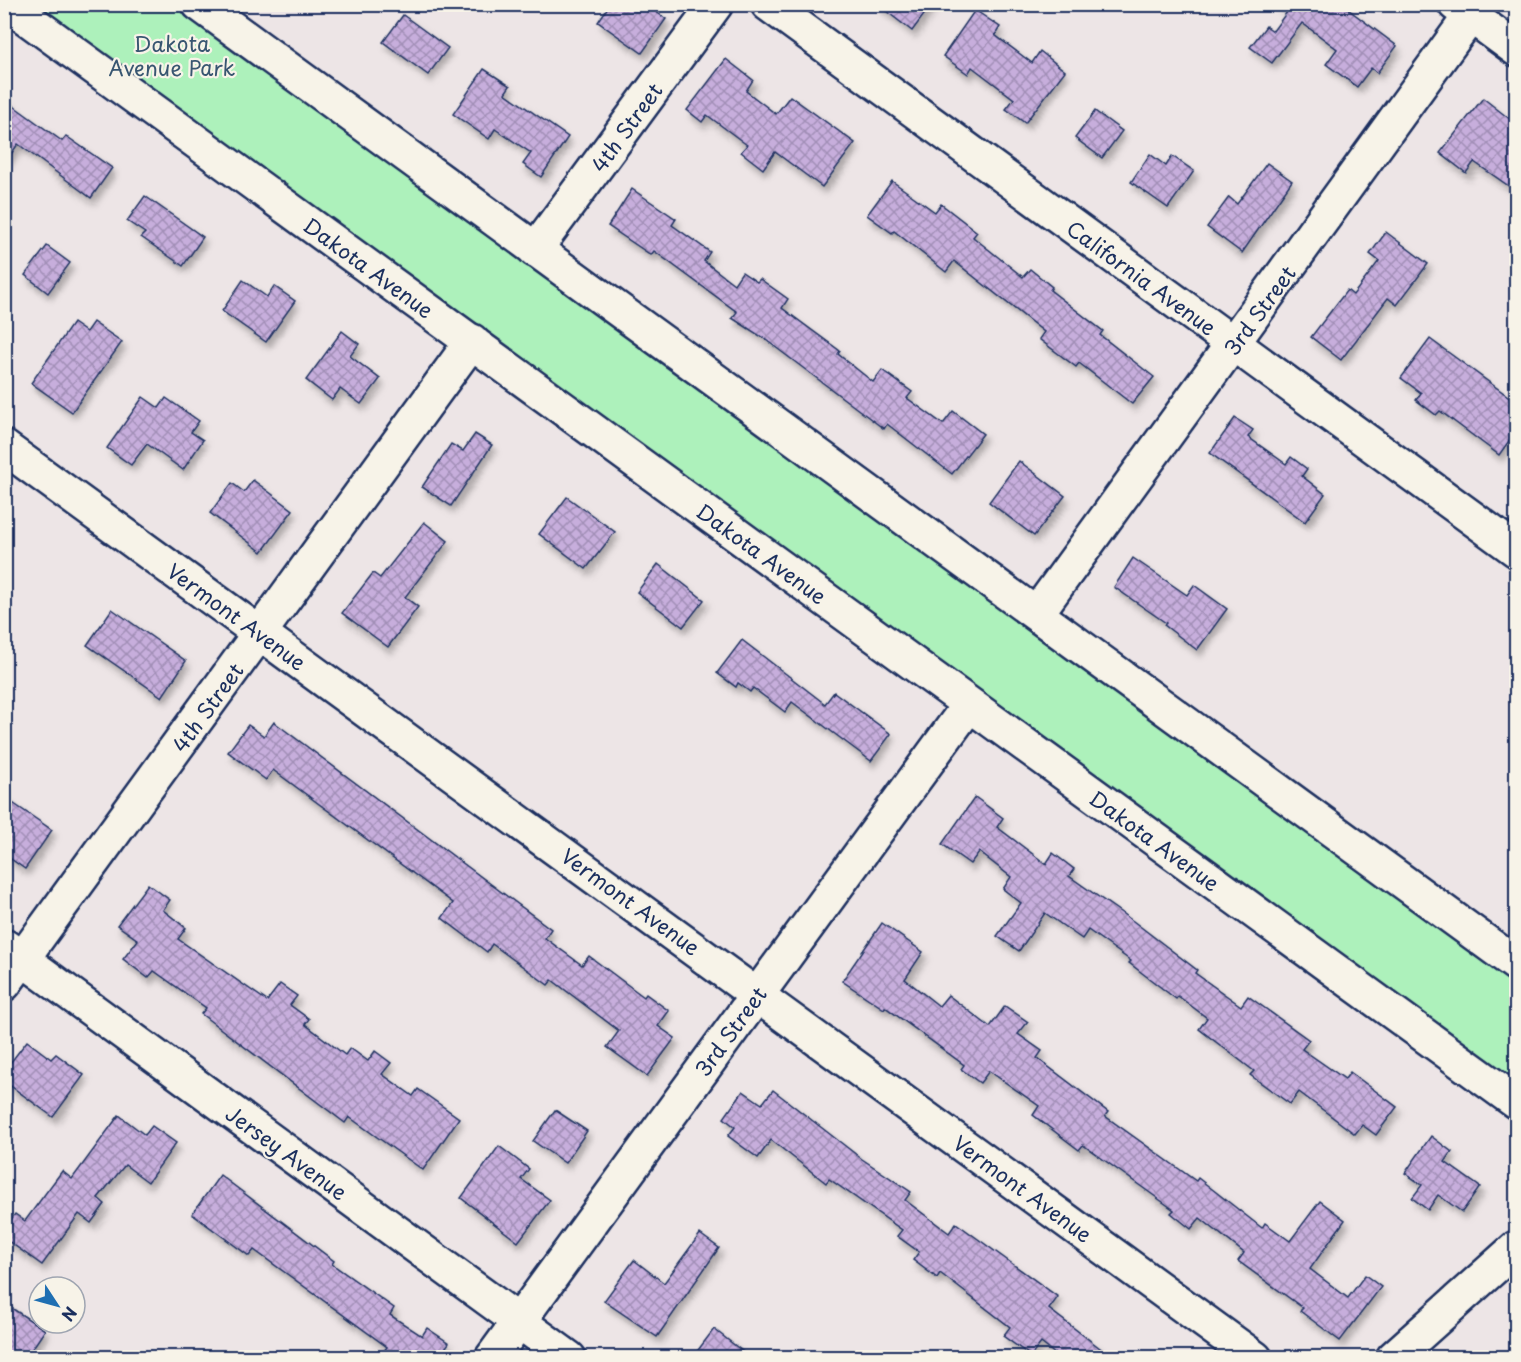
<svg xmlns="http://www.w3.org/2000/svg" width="1521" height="1362" viewBox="0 0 1521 1362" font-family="'Playpen Sans',sans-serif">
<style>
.park{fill:#adf1bb;stroke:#64908c;stroke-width:1.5}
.building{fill:url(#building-cross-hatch);stroke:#1b2f5e;stroke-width:1.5;filter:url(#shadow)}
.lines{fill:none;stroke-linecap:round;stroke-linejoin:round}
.minor-casing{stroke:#1b2f5e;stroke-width:38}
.minor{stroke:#f7f3e8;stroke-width:33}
.labels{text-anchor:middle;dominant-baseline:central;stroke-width:4.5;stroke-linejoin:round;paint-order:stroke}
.park-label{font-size:21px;fill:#385671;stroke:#f7f3e8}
.street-label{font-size:21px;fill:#1b2f5e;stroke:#f7f3e8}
</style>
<defs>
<pattern id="building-cross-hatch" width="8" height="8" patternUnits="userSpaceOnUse" patternTransform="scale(1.5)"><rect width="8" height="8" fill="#c7aedc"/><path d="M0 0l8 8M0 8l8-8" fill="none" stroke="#a18eb6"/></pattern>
<filter id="shadow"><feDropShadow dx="3.5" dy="6" stdDeviation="3" flood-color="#0004"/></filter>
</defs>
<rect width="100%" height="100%" fill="#ede5e6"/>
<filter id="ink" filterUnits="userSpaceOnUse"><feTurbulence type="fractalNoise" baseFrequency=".0167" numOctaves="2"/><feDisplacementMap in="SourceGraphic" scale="12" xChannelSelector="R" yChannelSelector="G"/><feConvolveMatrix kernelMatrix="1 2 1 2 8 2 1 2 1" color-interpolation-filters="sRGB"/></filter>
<g filter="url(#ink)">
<!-- park -->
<path class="park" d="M26,5H179L1516,979V1088Z"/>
<!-- building -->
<g class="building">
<path d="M610,4H645L666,19L642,53L598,22Z"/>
<path d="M877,4H932L912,31Z"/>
<path d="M1277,4H1341L1397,46L1377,73L1371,68L1357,87L1326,64L1337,49L1302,23L1272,63L1250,47L1266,26L1273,31L1287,12Z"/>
<path d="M975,10L1000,27L995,35L1032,63L1040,51L1065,71L1025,123L1006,109L1014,99L972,67L968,74L943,56Z"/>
<path d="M403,15L448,48L428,75L383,42Z"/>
<path d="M726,59L753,80L746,91L776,114L790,96L855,143L822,187L775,152L763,169L741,152L747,145L707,115L702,122L687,110Z"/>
<path d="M484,69L510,86L505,93L568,137L541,177L523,164L531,153L495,129L489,139L453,114Z"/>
<path d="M1483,98L1516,124V191L1474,162L1466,173L1440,153Z"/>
<path d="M4,99L62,141L66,136L112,168L91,198L18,144L4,164Z"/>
<path d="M1095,111L1122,131L1102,158L1075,138Z"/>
<path d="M1150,154L1166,166L1172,156L1194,171L1168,208L1131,182Z"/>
<path d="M1267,163L1292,181L1242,253L1207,227L1229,197L1237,204Z"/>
<path d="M892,181L935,212L941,204L977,232L973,237L1023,277L1030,269L1052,287L1050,290L1103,331L1100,335L1154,377L1132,404L1079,363L1076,367L1039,339L1044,332L954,261L946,272L894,231L892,233L867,215Z"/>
<path d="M632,189L676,219L672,225L710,252L704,261L734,284L742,272L757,282L760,279L788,299L782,308L840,351L838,354L873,382L882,370L912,392L907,398L943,424L953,411L983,434L952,474L887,424L884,429L762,337L732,318L737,312L654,251L651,255L608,226Z"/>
<path d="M145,196L203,237L183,266L141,237L145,233L127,221Z"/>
<path d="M1386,232L1428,264L1397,305L1388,298L1341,360L1311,337L1347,290L1353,295L1379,261L1370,254Z"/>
<path d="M47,246L70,263L48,293L25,275Z"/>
<path d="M243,280L267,297L274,286L295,301L266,342L222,311Z"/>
<path d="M93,322L122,342L72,412L31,383L73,323L86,332Z"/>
<path d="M342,331L359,344L350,356L380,379L361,404L340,389L332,400L306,380Z"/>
<path d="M1430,339L1516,402V431L1499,455L1440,411L1436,415L1416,400L1421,393L1401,378Z"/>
<path d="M143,397L159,408L166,398L199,421L191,432L203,440L183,470L147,444L131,465L107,448Z"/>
<path d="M1235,418L1253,430L1248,437L1286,464L1291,457L1307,469L1302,476L1325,494L1305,522L1210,453Z"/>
<path d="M475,434L492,445L451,506L422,487L451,444L463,451Z"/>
<path d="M1019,461L1065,496L1034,536L989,502Z"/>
<path d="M253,480L293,510L262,552L210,513L232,483L244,492Z"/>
<path d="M567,497L615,532L586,569L539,534Z"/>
<path d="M424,522L448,541L405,597L418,607L388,647L342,613L373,573L380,578Z"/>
<path d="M1133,558L1187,595L1194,585L1227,609L1197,650L1164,625L1166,623L1114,587Z"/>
<path d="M658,564L704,600L683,627L637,592Z"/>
<path d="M112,609L186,661L162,697L87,645Z"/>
<path d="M742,640L825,704L834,692L891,734L871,761L792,702L785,712L753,688L750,692L738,683L736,687L717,673Z"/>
<path d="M274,722L551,929L545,938L582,965L589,956L644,997L646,994L669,1011L658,1026L675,1038L647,1076L607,1047L619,1031L552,980L548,985L492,944L487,952L442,918L453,903L273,770L266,780L228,752L248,725L264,736Z"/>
<path d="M4,797L52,830L25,869L4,854Z"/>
<path d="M975,797L1003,818L997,827L1046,864L1053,853L1074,869L1069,876L1133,921L1197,970L1195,973L1241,1006L1248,996L1309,1040L1302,1049L1345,1079L1350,1072L1397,1107L1376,1135L1362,1125L1355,1134L1299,1092L1290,1104L1250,1075L1254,1071L1199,1029L1207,1018L1178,996L1176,999L1129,963L1131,961L1088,930L1082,939L1045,913L1019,951L997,936L1021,903L1003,889L1011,877L979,852L970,864L942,844Z"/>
<path d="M148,884L170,900L163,910L186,928L178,939L267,1001L280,984L297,996L290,1005L309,1019L305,1024L345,1055L350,1048L368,1061L375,1051L391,1063L382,1074L413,1096L418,1089L459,1118L423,1170L349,1117L345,1123L201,1014L206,1008L154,971L148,978L123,959L138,940L117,925Z"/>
<path d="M882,923L923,952L905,979L939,1006L948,995L990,1027L1005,1006L1028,1022L1018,1034L1042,1051L1037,1058L1108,1112L1105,1116L1196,1181L1198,1178L1262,1228L1265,1223L1290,1241L1320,1201L1345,1220L1310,1269L1348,1298L1365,1275L1381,1287L1340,1341L1300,1311L1303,1308L1238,1261L1244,1253L1200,1218L1191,1229L1171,1213L1174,1210L1083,1145L1079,1150L1033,1115L1039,1106L989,1071L980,1083L961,1069L964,1065L885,1007L884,1009L842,981Z"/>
<path d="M27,1041L51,1059L56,1054L84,1075L53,1117L4,1081V1071Z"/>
<path d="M773,1090L862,1159L911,1192L905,1200L949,1233L956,1223L1058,1297L1049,1309L1113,1358H1060L1041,1343L1031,1356L1003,1336L1010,1327L940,1273L937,1278L913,1260L919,1252L897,1236L902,1230L829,1179L826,1183L771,1140L758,1158L728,1136L735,1127L724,1118L743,1091L762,1104Z"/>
<path d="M555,1110L587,1131L565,1163L533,1141Z"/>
<path d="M119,1115L145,1135L152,1126L176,1143L148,1182L125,1165L98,1198L105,1204L91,1223L79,1214L42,1265L4,1238V1229L15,1214L25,1221L62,1171L72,1179Z"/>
<path d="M1431,1136L1452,1152L1445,1162L1480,1187L1462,1212L1438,1195L1428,1210L1412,1198L1422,1185L1405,1173Z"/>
<path d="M499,1146L529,1169L521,1179L550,1200L518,1242L461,1198Z"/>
<path d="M220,1175L334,1261L332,1264L394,1308L390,1315L422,1336L427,1328L449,1343L443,1351L453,1358H379L387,1347L254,1250L249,1256L192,1214Z"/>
<path d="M700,1234L719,1248L657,1337L604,1301L634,1260L664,1283Z"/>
<path d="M4,1303L45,1330L26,1358H4Z"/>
<path d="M714,1329L751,1358H692Z"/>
</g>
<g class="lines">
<!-- minor casing -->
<g class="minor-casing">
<g id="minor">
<path d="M7,4L1516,1102"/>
<path d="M199,4L1516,964"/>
<path d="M768,4L1516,550"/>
<path d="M1455,4L1516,49"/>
<path d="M535,250L716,4"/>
<path d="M4,447L1255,1358"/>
<path d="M1037,613L1479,4"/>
<path d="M6,947L569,1358"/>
<path d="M4,984L472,341"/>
<path d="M492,1358L969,705"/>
<path d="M1393,1358L1516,1248"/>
</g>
</g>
<!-- minor -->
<use href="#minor" class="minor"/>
</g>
</g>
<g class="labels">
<!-- park labels -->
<g class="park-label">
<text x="172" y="43">Dakota<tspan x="172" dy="24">Avenue Park</tspan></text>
</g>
<!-- street labels -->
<g class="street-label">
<text transform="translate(626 127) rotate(-54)">4th Street</text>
<text transform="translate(369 267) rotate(36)">Dakota Avenue</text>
<text transform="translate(1142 277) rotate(36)">California Avenue</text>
<text transform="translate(1259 310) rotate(-54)">3rd Street</text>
<text transform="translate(762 553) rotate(36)">Dakota Avenue</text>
<text transform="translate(237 616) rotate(36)">Vermont Avenue</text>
<text transform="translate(207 707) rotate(-54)">4th Street</text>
<text transform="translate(1155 840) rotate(36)">Dakota Avenue</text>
<text transform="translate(631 901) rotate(36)">Vermont Avenue</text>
<text transform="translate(730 1031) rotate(-54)">3rd Street</text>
<text transform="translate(287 1152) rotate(36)">Jersey Avenue</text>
<text transform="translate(1023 1188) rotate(36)">Vermont Avenue</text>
</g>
</g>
<!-- margin -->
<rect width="1521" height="1362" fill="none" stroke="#f7f3e8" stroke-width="24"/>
<rect x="12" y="12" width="1497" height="1338" fill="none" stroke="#1b2f5e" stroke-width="2" filter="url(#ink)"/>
<!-- north arrow -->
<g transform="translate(57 1305) rotate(126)"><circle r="28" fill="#f7f3e8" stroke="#9fa5b1" stroke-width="1.5"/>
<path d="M0-4.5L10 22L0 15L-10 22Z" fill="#1f6fb2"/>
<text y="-9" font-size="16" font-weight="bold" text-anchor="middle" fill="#1b2f5e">N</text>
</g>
</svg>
